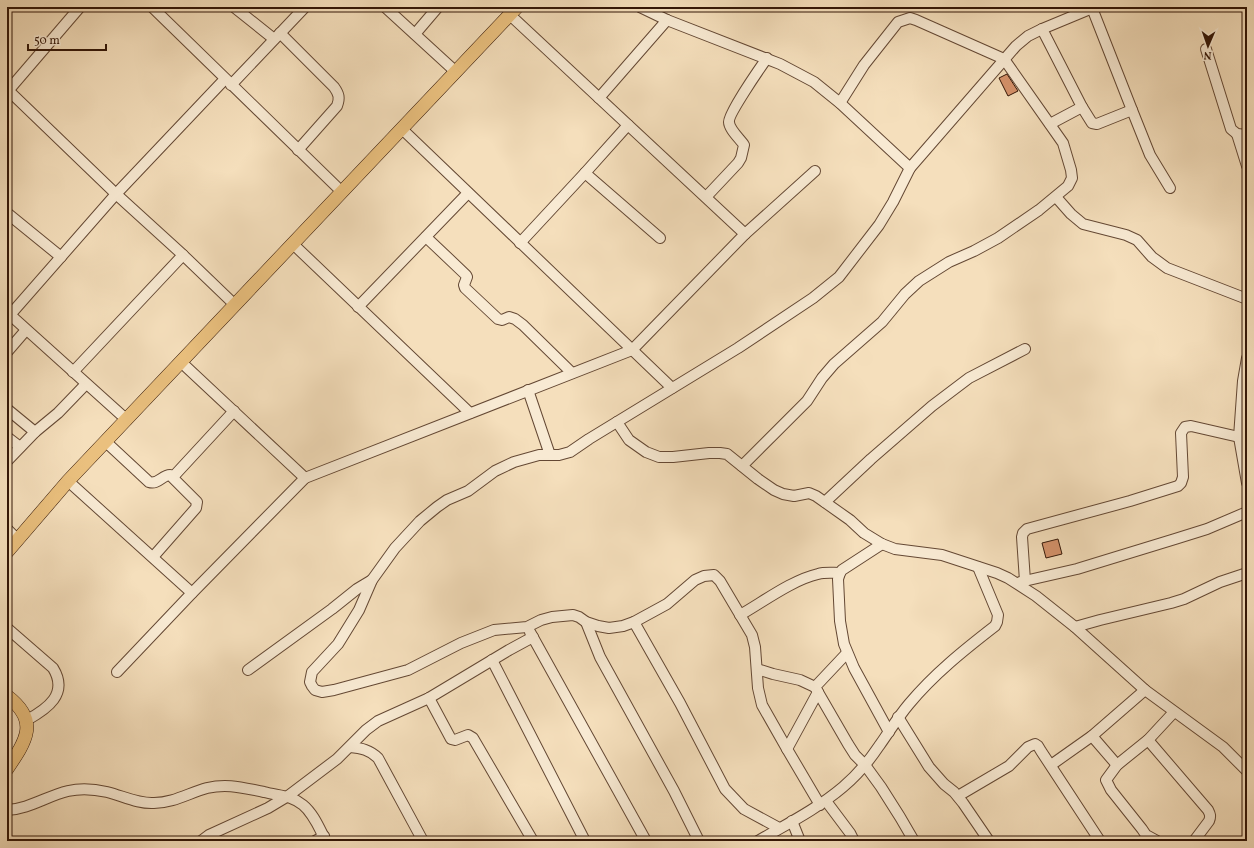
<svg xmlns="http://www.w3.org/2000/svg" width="1254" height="848" viewBox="0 0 1254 848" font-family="Vollkorn,serif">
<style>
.building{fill:#d6936c;stroke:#331607}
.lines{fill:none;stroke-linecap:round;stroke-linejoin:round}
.minor-casing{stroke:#644834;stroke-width:12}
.major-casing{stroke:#331607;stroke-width:14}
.minor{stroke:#f8ead3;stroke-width:10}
.major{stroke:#eac07e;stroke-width:13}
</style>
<rect width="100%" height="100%" fill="#f5dfbc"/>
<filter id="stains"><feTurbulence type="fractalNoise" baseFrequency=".005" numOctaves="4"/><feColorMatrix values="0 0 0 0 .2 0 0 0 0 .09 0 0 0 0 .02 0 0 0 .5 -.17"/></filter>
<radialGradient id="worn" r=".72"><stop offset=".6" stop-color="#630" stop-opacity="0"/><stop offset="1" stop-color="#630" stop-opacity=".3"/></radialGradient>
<!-- building -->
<g class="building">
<path d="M1007,74L1018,91L1008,96L999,78Z"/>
<path d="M1058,539L1062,554L1046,558L1042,543Z"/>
</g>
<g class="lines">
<!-- minor casing -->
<g class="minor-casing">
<g id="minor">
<path d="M152,7L342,192"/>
<path d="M234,7L274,39"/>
<path d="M385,7L456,72"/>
<path d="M640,7L667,20L780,64L814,82L840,103L910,168L1016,46L1028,36L1042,29L1095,7"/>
<path d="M1092,8L1132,110L1150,155L1170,188"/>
<path d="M510,15L745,234L815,171"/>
<path d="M1042,29L1082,107L1050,124"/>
<path d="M280,33L334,87C339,94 340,98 337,106L298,150"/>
<path d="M415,34L438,7"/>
<path d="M1206,49L1231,129L1237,134L1247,135"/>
<path d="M231,85L305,7"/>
<path d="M8,90L116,194L183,255L235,305"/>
<path d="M7,92L80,7"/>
<path d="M599,98L667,20"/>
<path d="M1082,107L1092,123L1097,124L1132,110"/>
<path d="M402,129L672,388"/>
<path d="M1237,134L1247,166"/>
<path d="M585,173L660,238"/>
<path d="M706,197L738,163L741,158L744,145C740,139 729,129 729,122C728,114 760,68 767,58"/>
<path d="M1056,197L1071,214L1083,224L1126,235L1137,240L1152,257L1167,268L1247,299"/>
<path d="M7,213L61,257"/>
<path d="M426,237L466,275L467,277L464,285L465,288L498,319L502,320L509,317L515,319L523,325L572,373"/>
<path d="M520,243L585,173L628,125"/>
<path d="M293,244L470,413"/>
<path d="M358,307L468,193"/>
<path d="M7,312L127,420"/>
<path d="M10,315L116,194L225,79"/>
<path d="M7,352L26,330"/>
<path d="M1247,358L1243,381L1239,437L1247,483"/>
<path d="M181,362L305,478"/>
<path d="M73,372L183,255"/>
<path d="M528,390L550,455"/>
<path d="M7,409L35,432"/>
<path d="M617,422L629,440L646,452L659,457H673L709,453H720L727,454L758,479L774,490L783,494L794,496L809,493L816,496L850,520L864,533L882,544L895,549L942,555L997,573L1008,578L1036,596L1075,627L1145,690L1223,747L1247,771"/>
<path d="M7,437L20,447"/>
<path d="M106,442L149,482C158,485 162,475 170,475L197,502L196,508L153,557"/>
<path d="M7,461L35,432L58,413L86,384"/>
<path d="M742,466L807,401L822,378L834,364L882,322L905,294L919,281L949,262L974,251L998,238L1039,210L1068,186L1072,178L1071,170L1063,143L1004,59L916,20L910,18L898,22L864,65L840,103"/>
<path d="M173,477L234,411"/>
<path d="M68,481L192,593"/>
<path d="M825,502L871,459L932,406L969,378L1025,349"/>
<path d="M7,529L17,539"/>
<path d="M882,544L842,570L840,573L838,579L840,621L844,644L854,668L889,732"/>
<path d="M1025,581L1022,537L1023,533L1027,529L1130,501L1178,486L1181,483L1183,477L1181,433L1185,427L1191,426L1239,437"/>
<path d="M1020,582L1077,569L1175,539L1207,529L1247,512"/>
<path d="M740,615C763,602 792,580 818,574C825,572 832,573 840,573"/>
<path d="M586,622L600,657L674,791L699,841"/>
<path d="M634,622L680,703L725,789L744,809L779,828"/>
<path d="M1075,627L1100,620L1171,603L1184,599L1220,582L1247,573"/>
<path d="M7,628L53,668C69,694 47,709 27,720"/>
<path d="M530,632L646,841"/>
<path d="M847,653L815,687L848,744L855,755L865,765L881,787L900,817L914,841"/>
<path d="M492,660L585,841"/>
<path d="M757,669L773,674L800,680L815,687"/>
<path d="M248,670L332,609L357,589L372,580"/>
<path d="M117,672L192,593L305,478L632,350L745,234"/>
<path d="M429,698L451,739L455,740L468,735L473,738L533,841"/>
<path d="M898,717L929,767L944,784L954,792L963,803L989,841"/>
<path d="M1092,736L1117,765"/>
<path d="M1148,740L1208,810C1210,814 1211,816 1209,821L1194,841"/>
<path d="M350,747C361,748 370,750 378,758L423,841"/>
<path d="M787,749L818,692"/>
<path d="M1051,765L1092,736L1145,690"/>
<path d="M958,796L1009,766L1028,747L1035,744L1038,746L1041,751L1100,841"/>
<path d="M826,801L850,833L854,841"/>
<path d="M820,805L787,749L762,705L758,688L755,647L752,635L720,581L714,575L704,576L695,580L667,604L634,622L623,626L609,628L598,626L586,622L579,617L573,615L552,617L541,620L527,627L494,630L461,643L408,670L334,690L322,692L315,690L312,686L310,682L312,672L338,644L359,610L372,580L395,548L420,521L437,507L447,500L468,491L495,471L514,462L539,455H559L570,452L589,439L738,348L813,298L839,277L879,225L893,202L910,168"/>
<path d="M7,810C29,809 47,796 68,791C81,788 94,789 107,792C123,796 138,804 154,803C173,803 189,793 207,788C228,783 243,788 264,792C279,796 291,795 303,805C314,814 320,830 326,841"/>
<path d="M792,821L800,841"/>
<path d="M201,841L209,835L268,808L288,796L337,759L366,730L378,721L429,698L509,650L533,637"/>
<path d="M315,841L324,836"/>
<path d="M758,841C787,824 817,809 843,787C856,776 869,761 879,746C889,732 898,717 909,704C934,674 964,650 995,626L997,622L998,615L978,567"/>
<path d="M1157,841L1146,835L1142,829L1111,790L1106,780L1117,765L1148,740L1174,712"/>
</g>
</g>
<!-- major casing -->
<g class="major-casing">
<g id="major">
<path d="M7,552L68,481L517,7"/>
<path d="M7,696C40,721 26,741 7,769"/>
</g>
</g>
<!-- minor -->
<use href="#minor" class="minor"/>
<!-- major -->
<use href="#major" class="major"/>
</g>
<!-- margin -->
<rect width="1254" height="848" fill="none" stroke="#f5dfbc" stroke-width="24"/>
<rect x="8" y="8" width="1238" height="832" fill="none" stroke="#331607" stroke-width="2"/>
<rect x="12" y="12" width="1230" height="824" fill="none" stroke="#331607"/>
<!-- north arrow -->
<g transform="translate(1208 46) rotate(182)" stroke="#f8ead3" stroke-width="3" paint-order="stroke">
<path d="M0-3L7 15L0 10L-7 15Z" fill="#331607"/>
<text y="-6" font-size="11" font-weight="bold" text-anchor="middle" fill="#331607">N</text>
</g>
<!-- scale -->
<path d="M28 44v6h78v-6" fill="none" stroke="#331607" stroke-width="2"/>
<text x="34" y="44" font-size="12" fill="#331607" stroke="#f8ead3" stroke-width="3" paint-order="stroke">50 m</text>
<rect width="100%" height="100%" filter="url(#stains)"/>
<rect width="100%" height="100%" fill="url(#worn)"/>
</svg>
